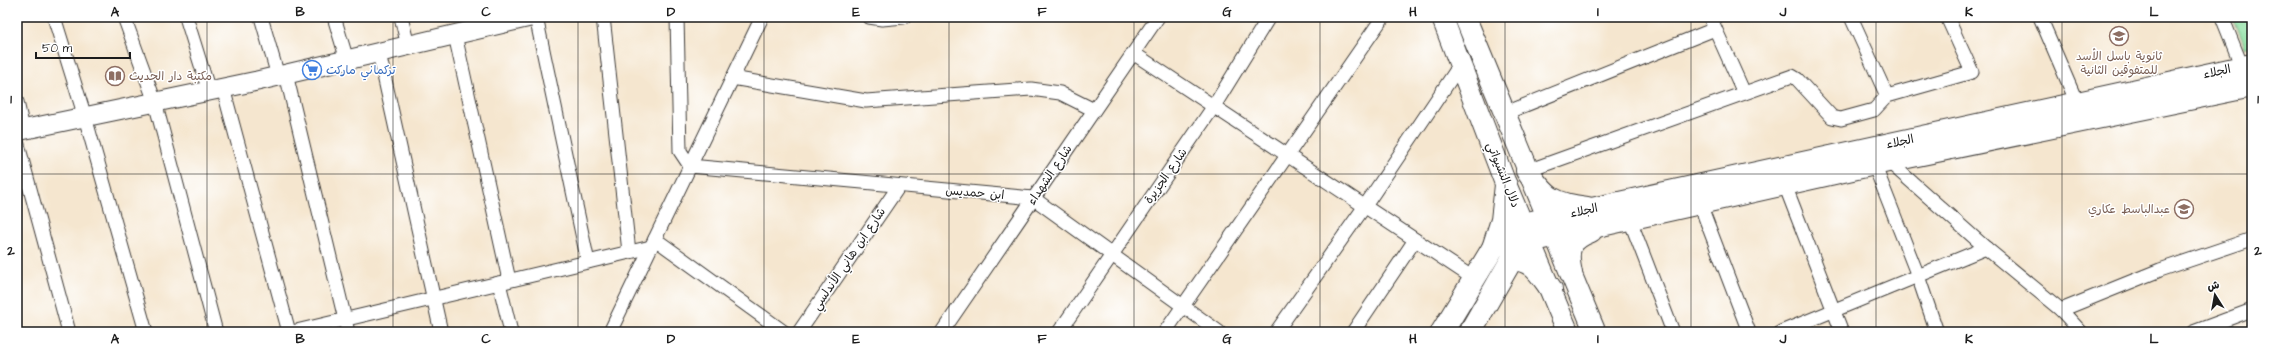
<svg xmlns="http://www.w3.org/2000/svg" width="2269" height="349" viewBox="0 0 2269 349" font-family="'Architects Daughter','Playpen Sans Arabic',sans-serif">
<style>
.green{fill:#8bdfa0;stroke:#547e5e}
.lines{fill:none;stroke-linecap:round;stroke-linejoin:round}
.minor-casing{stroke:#3d3a37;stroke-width:15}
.secondary-casing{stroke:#3d3a37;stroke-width:21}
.primary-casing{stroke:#3d3a37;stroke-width:23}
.trunk-casing{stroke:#3d3a37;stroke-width:24}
.minor{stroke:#fff;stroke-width:13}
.secondary{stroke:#fff;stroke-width:19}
.primary{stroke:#fff;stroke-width:21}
.trunk{stroke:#fff;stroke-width:22}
.grid{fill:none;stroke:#1c1c1c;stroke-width:1;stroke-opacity:0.55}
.labels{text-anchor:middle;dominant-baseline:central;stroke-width:3;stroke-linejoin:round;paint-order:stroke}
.education-label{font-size:12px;fill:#785e54;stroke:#fff}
.shop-label{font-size:12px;fill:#366cbe;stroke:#fff;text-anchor:start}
.street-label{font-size:12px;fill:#1c1c1c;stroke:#fff}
.neatline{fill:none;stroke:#1c1c1c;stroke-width:1.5}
.grid-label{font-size:13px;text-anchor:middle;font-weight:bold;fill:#1c1c1c}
</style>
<rect width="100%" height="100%" fill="#fff"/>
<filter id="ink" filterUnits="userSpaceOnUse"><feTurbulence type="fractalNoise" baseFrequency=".025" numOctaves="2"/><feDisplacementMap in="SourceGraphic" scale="8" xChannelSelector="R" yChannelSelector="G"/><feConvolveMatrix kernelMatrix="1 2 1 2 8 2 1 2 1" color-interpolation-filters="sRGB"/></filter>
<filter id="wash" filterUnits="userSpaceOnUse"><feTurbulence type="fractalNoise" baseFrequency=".012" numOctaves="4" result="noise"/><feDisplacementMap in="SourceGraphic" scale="16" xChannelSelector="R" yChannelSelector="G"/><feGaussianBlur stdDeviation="0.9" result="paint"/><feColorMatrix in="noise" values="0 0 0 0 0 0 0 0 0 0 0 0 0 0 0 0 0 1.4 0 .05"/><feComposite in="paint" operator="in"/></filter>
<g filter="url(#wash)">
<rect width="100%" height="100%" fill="#f5e6cf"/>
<!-- green -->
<path class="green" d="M2233,17H2252V45L2245,47Z"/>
</g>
<g filter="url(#ink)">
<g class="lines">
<!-- minor casing -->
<g class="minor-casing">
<g id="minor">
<path d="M54,17L85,117L146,332"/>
<path d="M124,17L155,102L216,332"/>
<path d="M186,17L209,91"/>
<path d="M261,17L278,76"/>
<path d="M334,17L347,60"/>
<path d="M401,17L408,46"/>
<path d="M536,17L588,262"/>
<path d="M603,17L629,252"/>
<path d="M677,17L680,151L690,166L1033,198L1219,332"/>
<path d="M869,17L882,19L904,17"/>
<path d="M1710,17L1744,93"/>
<path d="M1851,17L1887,96"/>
<path d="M2040,17L2077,103"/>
<path d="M2222,17L2242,67"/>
<path d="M455,35L509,280"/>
<path d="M379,53L441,332"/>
<path d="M1133,53L1473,278"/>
<path d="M286,74L348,332"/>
<path d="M732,78L866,101L1031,89L1060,93L1094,110"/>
<path d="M223,88L289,332"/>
<path d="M17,102L23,129"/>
<path d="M1503,114L1715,29"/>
<path d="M17,141L69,332"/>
<path d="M1888,161L1986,248L2061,310L2081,332"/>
<path d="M1874,164L1918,276L1937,332"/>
<path d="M1527,171L1792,76L1797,79L1832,117L1841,119L1874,110L1887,96L1972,72L1947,17"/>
<path d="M1785,185L1842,332"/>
<path d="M1700,204L1749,332"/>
<path d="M1630,220L1673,332"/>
<path d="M655,239L784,332"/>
<path d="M499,283L511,332"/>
<path d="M2061,310L2160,270L2252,239"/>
<path d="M292,332L651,247"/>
<path d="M610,332L762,17"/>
<path d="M799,332L899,186"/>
<path d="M942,332L1158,17"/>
<path d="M1059,332L1214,106L1269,17"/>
<path d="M1165,332L1383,17"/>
<path d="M1276,332L1365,206L1460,65"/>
<path d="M1353,332L1415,240"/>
<path d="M1781,332L1986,248"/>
<path d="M2193,332L2252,310"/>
</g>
</g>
<!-- secondary casing -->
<g class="secondary-casing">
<path id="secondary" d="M17,131L257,81L530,17"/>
</g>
<!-- primary casing -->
<g class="primary-casing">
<g id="primary">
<path d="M1442,17L1506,185L1568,332"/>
<path d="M1465,17L1595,332"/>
</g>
</g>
<!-- trunk casing -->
<g class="trunk-casing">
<g id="trunk">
<path d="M1527,171C1546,198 1553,204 1587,208"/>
<path d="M1493,248L1502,220L1506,185"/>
<path d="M1512,259C1533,260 1539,273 1551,289"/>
<path d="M1571,273C1566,250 1568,240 1591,231"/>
<path d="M1442,332L1493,248L1523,224L2252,65"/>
<path d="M1470,332L1512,259L1530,241L1888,161L2252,86"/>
</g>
</g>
<!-- minor -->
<use href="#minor" class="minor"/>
<!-- secondary -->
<use href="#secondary" class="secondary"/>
<!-- primary -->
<use href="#primary" class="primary"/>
<!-- trunk -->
<use href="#trunk" class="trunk"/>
</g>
</g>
<!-- grid -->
<path class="grid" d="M207,17V332M393,17V332M578,17V332M764,17V332M949,17V332M1134,17V332M1320,17V332M1505,17V332M1691,17V332M1876,17V332M2062,17V332M17,174H2252"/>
<!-- icons -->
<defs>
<g id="school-ring" transform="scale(1)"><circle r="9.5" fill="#fff" stroke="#8d6e63" stroke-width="1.5"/><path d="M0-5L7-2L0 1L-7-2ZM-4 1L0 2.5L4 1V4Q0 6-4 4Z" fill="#8d6e63"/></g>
<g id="supermarket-ring" transform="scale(1)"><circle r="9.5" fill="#fff" stroke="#3f7fe0" stroke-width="1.5"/><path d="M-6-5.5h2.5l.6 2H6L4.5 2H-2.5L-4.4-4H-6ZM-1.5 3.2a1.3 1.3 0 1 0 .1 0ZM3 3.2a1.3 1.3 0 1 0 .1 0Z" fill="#3f7fe0"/></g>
<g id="library-ring" transform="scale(1)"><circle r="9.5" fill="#fff" stroke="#8d6e63" stroke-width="1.5"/><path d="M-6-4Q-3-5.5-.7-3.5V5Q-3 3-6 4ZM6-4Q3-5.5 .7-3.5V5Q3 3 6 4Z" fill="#8d6e63"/></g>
</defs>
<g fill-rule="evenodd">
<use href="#school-ring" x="2119" y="36"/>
<use href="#supermarket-ring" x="312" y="70"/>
<use href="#library-ring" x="115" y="76"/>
<use href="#school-ring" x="2184" y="209"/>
</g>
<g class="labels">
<!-- education labels -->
<g class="education-label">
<text x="2119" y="56">ثانوية باسل الأسد<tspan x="2119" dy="14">للمتفوقين الثانية</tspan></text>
<text x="129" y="76" text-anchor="start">مكتبة دار الحديث</text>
<text x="2170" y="209" text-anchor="end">عبدالباسط عكاري</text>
</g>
<!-- shop labels -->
<g class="shop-label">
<text x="326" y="70">تركماني ماركت</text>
</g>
<!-- street labels -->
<g class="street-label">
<text transform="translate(2217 72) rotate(-12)">الجلاء</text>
<text transform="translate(1900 142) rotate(-12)">الجلاء</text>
<text transform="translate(1050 175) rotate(-56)">شارع الشهداء</text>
<text transform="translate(1503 175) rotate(68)">دلال النشيواتي</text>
<text transform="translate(1166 176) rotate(-55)">شارع الجزيرة</text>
<text transform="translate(975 193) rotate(5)">ابن حمديس</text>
<text transform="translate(1584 211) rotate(-12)">الجلاء</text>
<text transform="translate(849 259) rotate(-56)">شارع ابن هاني الأندلسي</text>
</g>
</g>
<!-- margin -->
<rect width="2269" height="349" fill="none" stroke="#fff" stroke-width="44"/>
<!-- north arrow -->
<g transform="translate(2215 295) rotate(349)" stroke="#ffffff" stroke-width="3" paint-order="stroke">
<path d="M0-3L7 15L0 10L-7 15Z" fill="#1c1c1c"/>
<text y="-6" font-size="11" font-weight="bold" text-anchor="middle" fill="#1c1c1c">ش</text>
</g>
<!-- scale -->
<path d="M36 52v6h94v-6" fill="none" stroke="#1c1c1c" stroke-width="2"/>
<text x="42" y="52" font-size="12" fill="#1c1c1c" stroke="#ffffff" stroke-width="3" paint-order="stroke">50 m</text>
<rect x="22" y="22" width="2225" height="305" class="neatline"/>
<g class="grid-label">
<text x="115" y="16">A</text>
<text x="300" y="16">B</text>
<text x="486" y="16">C</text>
<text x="671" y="16">D</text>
<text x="856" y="16">E</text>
<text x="1042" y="16">F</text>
<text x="1227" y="16">G</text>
<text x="1413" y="16">H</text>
<text x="1598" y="16">I</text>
<text x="1783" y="16">J</text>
<text x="1969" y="16">K</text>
<text x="2154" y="16">L</text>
<text x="11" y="103">1</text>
<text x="2258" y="103">1</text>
<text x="11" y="255">2</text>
<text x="2258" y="255">2</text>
<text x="115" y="343">A</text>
<text x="300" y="343">B</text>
<text x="486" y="343">C</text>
<text x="671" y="343">D</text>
<text x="856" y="343">E</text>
<text x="1042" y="343">F</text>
<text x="1227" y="343">G</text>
<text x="1413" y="343">H</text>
<text x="1598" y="343">I</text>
<text x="1783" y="343">J</text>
<text x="1969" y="343">K</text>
<text x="2154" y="343">L</text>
</g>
</svg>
